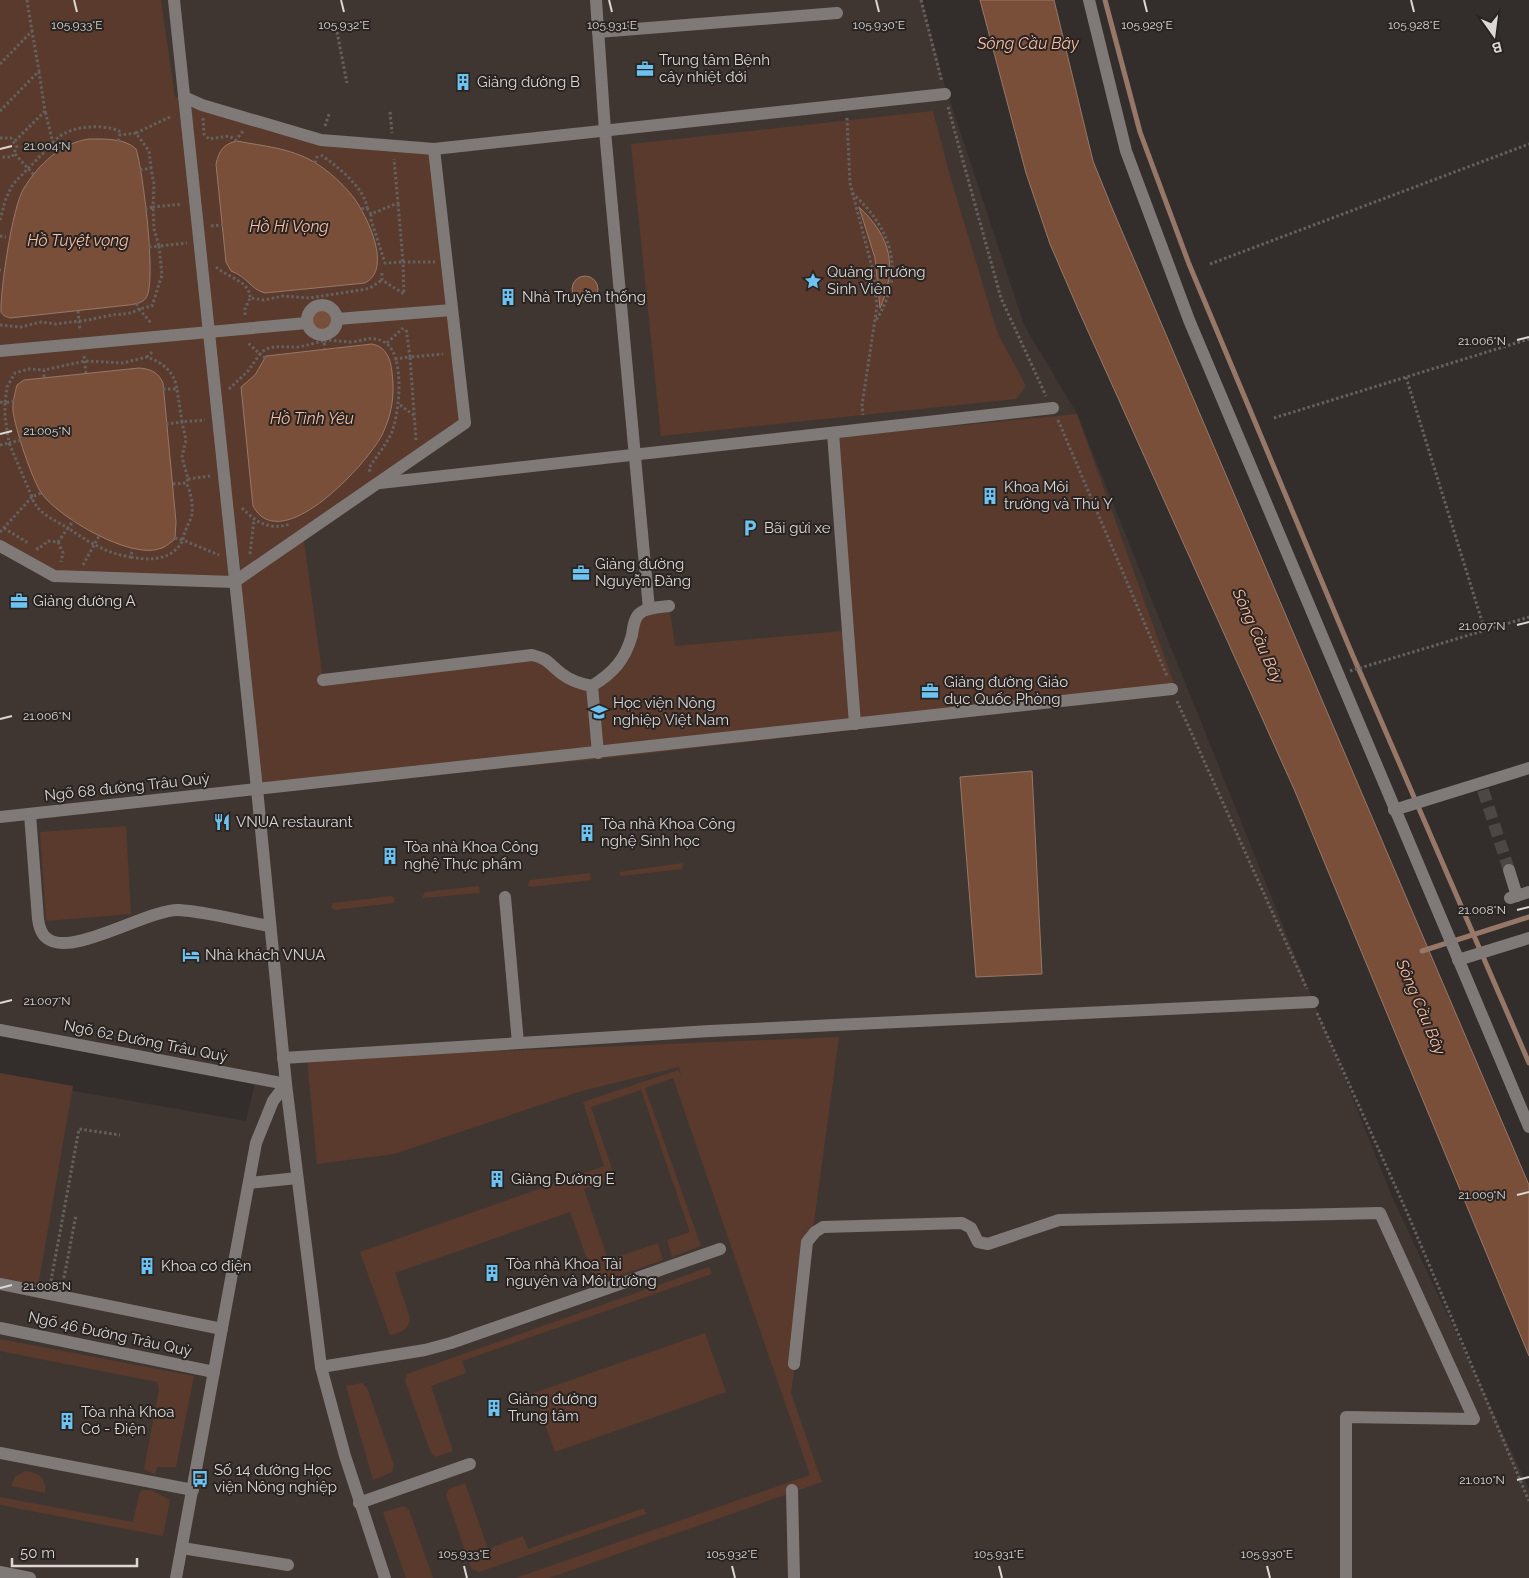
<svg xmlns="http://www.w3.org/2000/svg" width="1529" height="1578" viewBox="0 0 1529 1578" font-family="Raleway,sans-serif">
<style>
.built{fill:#403631}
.green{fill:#593a2c}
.water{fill:#7a4f3a;stroke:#977868}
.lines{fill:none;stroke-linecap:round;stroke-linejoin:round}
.stream{stroke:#977868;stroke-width:5}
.minor-tunnel{stroke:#4c4745;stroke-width:12;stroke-dasharray:12 6;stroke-linecap:butt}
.path{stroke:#65615f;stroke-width:3;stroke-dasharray:2.5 2.5;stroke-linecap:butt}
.minor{stroke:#7f7a77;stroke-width:12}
.ticks{fill:none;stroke:#dad7d5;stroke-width:2}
.labels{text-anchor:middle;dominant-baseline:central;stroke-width:4;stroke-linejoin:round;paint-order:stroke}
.poi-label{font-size:15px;fill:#dad7d5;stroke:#292422;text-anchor:start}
.street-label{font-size:15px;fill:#dad7d5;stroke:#292422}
.water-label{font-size:16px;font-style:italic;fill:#f9bea3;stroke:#292422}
.ticks-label{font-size:12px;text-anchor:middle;fill:#dad7d5;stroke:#292422;stroke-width:4;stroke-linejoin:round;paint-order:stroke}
</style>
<rect width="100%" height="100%" fill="#332e2c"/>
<!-- built -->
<path class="built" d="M0,0H922L945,86L1024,325L1077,414L1393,1199L1529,1489V1578H0V1078L246,1121L256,1079L0,1030Z"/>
<!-- green -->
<g class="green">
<path d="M0,0H161L175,97L321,140L434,149L465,423L303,534L323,680L532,655L578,683L607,677L635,621L669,606L675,646L843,631L829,438L1077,414L1177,692L600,759L258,791L233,583L54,576L0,546Z"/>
<path d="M933,111L950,176L992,315L998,334L1026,386L1016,399L661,436L631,144Z"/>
<path d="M126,826L131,914L46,921L40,832Z"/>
<path d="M683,863L682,869L621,876L619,872Z"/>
<path d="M590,873L591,880L531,887L528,885L530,880Z"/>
<path d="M479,886L480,893L422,898L425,892Z"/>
<path d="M392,896L395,899L394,903L334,910L331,908L333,903Z"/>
<path d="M839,1037L791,1393L822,1482L549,1578H516L810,1475L673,1078L645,1088L701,1246L672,1257L667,1240L690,1232L641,1090L591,1107L615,1178L584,1189L608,1260L658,1243L663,1260L596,1284L570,1212L395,1273L410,1318C409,1330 400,1333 390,1335L360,1252L604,1166L583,1102L678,1070L681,1075L679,1067L582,1091L394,1154L317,1164L307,1059Z"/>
<path d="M0,1073L73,1086L37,1292L0,1284Z"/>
<path d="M709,1267L712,1274L462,1361L466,1373L431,1386L453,1451L436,1457L431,1453L405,1381L407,1374Z"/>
<path d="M705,1333L726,1392L555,1452L534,1393Z"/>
<path d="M0,1339L194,1376L176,1467H157L155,1475L144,1469L159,1389L157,1382L0,1351Z"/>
<path d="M362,1383L367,1388L394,1465L392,1472L373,1480L346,1386Z"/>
<path d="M25,1471C39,1472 47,1479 45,1493L11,1486L15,1477Z"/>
<path d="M465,1483L488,1549L523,1536L528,1549L644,1508L646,1514L479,1572L471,1568L446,1495L449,1489Z"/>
<path d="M142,1490H151L170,1500L163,1536L0,1505V1497L133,1522L139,1494Z"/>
<path d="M404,1506L409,1510L433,1578H406L383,1512Z"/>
</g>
<!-- water -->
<g class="water">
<path d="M980,0H1054L1093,161L1112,208L1529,1185V1356L1294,789L1078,309L1050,244L1026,173Z"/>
<path d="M89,139C104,139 125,138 136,149C143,170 157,283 146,298C143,303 135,304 129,305L10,318C7,317 3,316 1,312C0,293 12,207 24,188C39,164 61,143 89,139Z"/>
<path d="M237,141C262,146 291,148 314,162C329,171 343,184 354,198C367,216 393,269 365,283L265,293C250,289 248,277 231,271L226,262L216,164C219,151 223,144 237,141Z"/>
<path d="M859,207C891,237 898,267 880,308L875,258Z"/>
<circle cx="585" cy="289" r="13"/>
<circle cx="322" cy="320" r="13"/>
<path d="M372,344C386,346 391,360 392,372C395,395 392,414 382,435C367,464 281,558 253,506L241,387L255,375L266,356Z"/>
<path d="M139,368C151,369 158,372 163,383L176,522L175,539C171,542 167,546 162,548C132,561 60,518 42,494C32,480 15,428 13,411C12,404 15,393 17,385L24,380Z"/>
<path d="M1032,771L1042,974L976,977L960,777Z"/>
</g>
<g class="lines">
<!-- stream -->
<g class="stream">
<path d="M1105,0L1140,132L1189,264L1350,649L1529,1063"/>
<path d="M1422,951L1529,917"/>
</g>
<!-- minor-tunnel -->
<path class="minor-tunnel" d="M1483,790L1509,870"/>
<!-- path -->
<g class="path">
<path d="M27,0L32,31"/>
<path d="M921,0L942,82"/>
<path d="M337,32L347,83"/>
<path d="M0,64L32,31L39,71L0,111"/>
<path d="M948,107L1001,298L1046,396"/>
<path d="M390,112L392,133"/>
<path d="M203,118L204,134L209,139L229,136L236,140L243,131"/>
<path d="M847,118L850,183L873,271L877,306L862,405L863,415"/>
<path d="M325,126L329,114"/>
<path d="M136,133L172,116"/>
<path d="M0,138H11L17,147L12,157H0"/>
<path d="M15,141L45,111L39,72"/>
<path d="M118,141L120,135L136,133L149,151L151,168"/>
<path d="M60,150L53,143C64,126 102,123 119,131L120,135"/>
<path d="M15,154L34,175"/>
<path d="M321,155C336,165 365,188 367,208L360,209"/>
<path d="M315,163L318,154"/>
<path d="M140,170L151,168L154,184L153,207L182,204"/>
<path d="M852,193C893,229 906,274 875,322"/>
<path d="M367,208L371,214L398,203L394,159"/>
<path d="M145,209L153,207L154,229L159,246L187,243"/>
<path d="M371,214V220L385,263L403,262L398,203"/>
<path d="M0,220L6,198L13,184L53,143L45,111"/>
<path d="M211,226L223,225"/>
<path d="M0,236L6,237"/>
<path d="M149,247L159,246L162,275L152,306L139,309L151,323"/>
<path d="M1210,264L1529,144"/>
<path d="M216,267C227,277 251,282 250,298"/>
<path d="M0,270H1"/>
<path d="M382,273V280L404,294L403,262H435"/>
<path d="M78,311L79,321C89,320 98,318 107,316C119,313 128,316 139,309L136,303"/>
<path d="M245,315V309L250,298L264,300L283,296L309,298L361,290L370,288L382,280"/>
<path d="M0,325L21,327L41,322L56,324L79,321L80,330"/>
<path d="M324,341C333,339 342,342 351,342C363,341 372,335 384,342C406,353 400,417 390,436C384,447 376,457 369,468L370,472"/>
<path d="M387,343L403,328"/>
<path d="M152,352L147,357C164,363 174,372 177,389"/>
<path d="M84,356L86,373"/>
<path d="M265,358L260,354C270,343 283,348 295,347C305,347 315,342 324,341L325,349"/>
<path d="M395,359L410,357L406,328"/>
<path d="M44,377V370L85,361L123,363L147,357"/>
<path d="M1406,377L1485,631"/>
<path d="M163,389H177L182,422L205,420"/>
<path d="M229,389L248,371L260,354L248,343"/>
<path d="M14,401L5,403L7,387L15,373L29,369L44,370"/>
<path d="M0,402L5,403V417L9,443L21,440"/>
<path d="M400,405L415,416"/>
<path d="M1274,418L1529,339"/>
<path d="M1058,420L1167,676"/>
<path d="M166,424L182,422L186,440L182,457L188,479L186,483"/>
<path d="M416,440L410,357L443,354"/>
<path d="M0,445L9,443L32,497L41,493"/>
<path d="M188,479L210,476"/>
<path d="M173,484L186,483C191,490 193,506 192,514C190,523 184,530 183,540L219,555"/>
<path d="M242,508C258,524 269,530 291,524"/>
<path d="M4,528L28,543"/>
<path d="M0,532L32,497C36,513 55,520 68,528L74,520"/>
<path d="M58,542L63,553L61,562"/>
<path d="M36,548L38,549L48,541L58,542L68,528C87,541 107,554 131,557L132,549"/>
<path d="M250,554L254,520"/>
<path d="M131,557C151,561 173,560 183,540L175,538"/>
<path d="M83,565L99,536"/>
<path d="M1350,671L1529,617"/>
<path d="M1177,701L1307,989"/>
<path d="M1317,1013L1406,1210L1529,1501"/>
<path d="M51,1281L79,1129L120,1135"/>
<path d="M63,1283L76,1215"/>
</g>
<!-- minor -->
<g class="minor">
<path d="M174,0L257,789L286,1084L273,1101L256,1143L176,1578"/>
<path d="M596,0L605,131L649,609"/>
<path d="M1089,0L1126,151L1189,320L1529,1127"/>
<path d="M598,32L837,13"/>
<path d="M184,97L202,105L321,140L434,149L945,94"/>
<circle cx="322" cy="320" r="15"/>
<path d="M337,319L452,310"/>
<path d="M0,351L307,323"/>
<path d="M833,433L855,724"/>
<path d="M380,483L1053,408"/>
<path d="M0,546L54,576L234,582L465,423L434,149"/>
<path d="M323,680L532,655C549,659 549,664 562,674C571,681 581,684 592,686C614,672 625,660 632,635C633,628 634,619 639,614C646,607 660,607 669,606"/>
<path d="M592,686L598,753"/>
<path d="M1394,810L1529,768"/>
<path d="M30,814L38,919C39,926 41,935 48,939C73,957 148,909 179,910C209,912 240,921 270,926"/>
<path d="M0,817L1172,689"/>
<path d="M1509,870L1517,896"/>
<path d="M505,897L518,1043"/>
<path d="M1510,898L1529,892"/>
<path d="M1458,960L1529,938"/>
<path d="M0,1030L286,1084L321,1367L345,1456L385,1578"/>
<path d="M283,1058L710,1031L1313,1002"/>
<path d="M249,1183L297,1178"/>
<path d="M0,1284L222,1329"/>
<path d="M0,1328L214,1372"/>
<path d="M794,1364L807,1242L815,1232L823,1227L962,1223L971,1228L978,1242L988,1244L1059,1220L1380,1213L1474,1419L1346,1417V1578"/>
<path d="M321,1367L425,1350L451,1343L720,1249"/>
<path d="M0,1453L193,1490"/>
<path d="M792,1490L794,1578"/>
<path d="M359,1503L470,1464"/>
<path d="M182,1548L288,1565"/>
<path d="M0,1572L30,1578"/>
</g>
</g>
<!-- ticks -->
<path class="ticks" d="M74,0L77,12M341,0L344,12M609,0L612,12M876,0L879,12M1144,0L1147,12M1411,0L1414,12M0,149L12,146M1517,340L1529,337M0,434L12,431M1517,625L1529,622M0,719L12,716M1517,910L1529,907M0,1003L12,1000M1517,1195L1529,1192M0,1288L12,1285M1517,1480L1529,1477M464,1566L467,1578M732,1566L735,1578M999,1566L1002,1578M1267,1566L1270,1578"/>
<!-- icons -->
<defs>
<g id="office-bare" transform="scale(1.35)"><path d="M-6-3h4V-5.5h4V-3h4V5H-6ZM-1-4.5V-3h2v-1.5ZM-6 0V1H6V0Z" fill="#6cc3f2" stroke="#292422" stroke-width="2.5" paint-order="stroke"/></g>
<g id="building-bare" transform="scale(1.35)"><path d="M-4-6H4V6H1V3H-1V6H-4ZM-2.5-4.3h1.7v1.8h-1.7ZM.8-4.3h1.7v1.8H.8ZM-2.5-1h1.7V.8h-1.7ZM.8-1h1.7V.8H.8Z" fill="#6cc3f2" stroke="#292422" stroke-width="2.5" paint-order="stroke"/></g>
<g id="sight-bare" transform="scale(1.35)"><path d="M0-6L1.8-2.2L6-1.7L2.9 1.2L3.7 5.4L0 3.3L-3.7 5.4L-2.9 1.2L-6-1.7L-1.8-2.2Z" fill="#6cc3f2" stroke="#292422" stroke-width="2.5" paint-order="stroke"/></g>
<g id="parking-bare" transform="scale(1.35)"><path d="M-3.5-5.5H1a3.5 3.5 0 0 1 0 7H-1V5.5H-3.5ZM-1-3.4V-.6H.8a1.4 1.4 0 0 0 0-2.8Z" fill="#6cc3f2" stroke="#292422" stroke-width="2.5" paint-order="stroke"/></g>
<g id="university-bare" transform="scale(1.35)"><path d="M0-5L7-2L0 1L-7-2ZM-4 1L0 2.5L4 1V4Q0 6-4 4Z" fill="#6cc3f2" stroke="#292422" stroke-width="2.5" paint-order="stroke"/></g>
<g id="restaurant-bare" transform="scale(1.35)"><path d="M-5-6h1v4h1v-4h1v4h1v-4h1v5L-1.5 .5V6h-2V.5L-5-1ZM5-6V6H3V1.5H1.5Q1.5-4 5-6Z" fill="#6cc3f2" stroke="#292422" stroke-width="2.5" paint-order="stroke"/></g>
<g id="hotel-bare" transform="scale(1.35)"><path d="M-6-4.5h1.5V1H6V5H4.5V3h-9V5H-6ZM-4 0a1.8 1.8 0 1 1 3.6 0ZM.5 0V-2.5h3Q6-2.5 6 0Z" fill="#6cc3f2" stroke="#292422" stroke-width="2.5" paint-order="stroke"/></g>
<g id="bus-bare" transform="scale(1.35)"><path d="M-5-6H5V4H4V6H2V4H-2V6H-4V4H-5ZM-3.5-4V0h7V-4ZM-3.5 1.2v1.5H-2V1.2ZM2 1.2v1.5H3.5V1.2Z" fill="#6cc3f2" stroke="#292422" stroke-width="2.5" paint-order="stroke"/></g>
</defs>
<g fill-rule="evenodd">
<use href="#office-bare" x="645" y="69"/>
<use href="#building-bare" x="463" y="82"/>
<use href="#sight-bare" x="813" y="281"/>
<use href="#building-bare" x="508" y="297"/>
<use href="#building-bare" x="990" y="496"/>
<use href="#parking-bare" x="750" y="528"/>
<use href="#office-bare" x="581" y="573"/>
<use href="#office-bare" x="19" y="601"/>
<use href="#office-bare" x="930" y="691"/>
<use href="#university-bare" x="599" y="712"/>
<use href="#restaurant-bare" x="222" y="822"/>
<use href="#building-bare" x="587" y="833"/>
<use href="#building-bare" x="390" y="856"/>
<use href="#hotel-bare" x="191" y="955"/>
<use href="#building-bare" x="497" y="1179"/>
<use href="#building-bare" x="147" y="1266"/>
<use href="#building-bare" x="492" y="1273"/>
<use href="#building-bare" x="494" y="1408"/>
<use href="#building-bare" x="67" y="1421"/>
<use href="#bus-bare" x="200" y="1479"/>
</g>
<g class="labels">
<!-- poi labels -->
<g class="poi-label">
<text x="659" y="60">Trung tâm Bệnh<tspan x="659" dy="17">cây nhiệt đới</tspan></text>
<text x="477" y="82">Giảng đường B</text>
<text x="827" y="272">Quảng Trường<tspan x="827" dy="17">Sinh Viên</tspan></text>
<text x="522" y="297">Nhà Truyền thống</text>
<text x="1004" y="487">Khoa Môi<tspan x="1004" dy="17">trường và Thú Y</tspan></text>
<text x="764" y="528">Bãi gửi xe</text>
<text x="595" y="564">Giảng đường<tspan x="595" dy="17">Nguyễn Đăng</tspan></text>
<text x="33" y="601">Giảng đường A</text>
<text x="944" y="682">Giảng đường Giáo<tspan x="944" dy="17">dục Quốc Phòng</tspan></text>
<text x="613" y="703">Học viện Nông<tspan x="613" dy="17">nghiệp Việt Nam</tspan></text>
<text x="236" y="822">VNUA restaurant</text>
<text x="601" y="824">Tòa nhà Khoa Công<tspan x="601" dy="17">nghệ Sinh học</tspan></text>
<text x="404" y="847">Tòa nhà Khoa Công<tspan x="404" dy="17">nghệ Thực phẩm</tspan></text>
<text x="205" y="955">Nhà khách VNUA</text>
<text x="511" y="1179">Giảng Đường E</text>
<text x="506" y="1264">Tòa nhà Khoa Tài<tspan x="506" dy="17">nguyên và Môi trường</tspan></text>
<text x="161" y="1266">Khoa cơ điện</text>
<text x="508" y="1399">Giảng đường<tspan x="508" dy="17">Trung tâm</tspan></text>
<text x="81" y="1412">Tòa nhà Khoa<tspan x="81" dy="17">Cơ - Điện</tspan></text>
<text x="214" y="1470">Số 14 đường Học<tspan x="214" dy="17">viện Nông nghiệp</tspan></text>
</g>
<!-- street labels -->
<g class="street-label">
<text transform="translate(127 787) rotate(-6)">Ngõ 68 đường Trâu Quỳ</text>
<text transform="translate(146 1041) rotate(11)">Ngõ 62 Đường Trâu Quỳ</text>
<text transform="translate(110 1334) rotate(12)">Ngõ 46 Đường Trâu Quỳ</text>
</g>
<!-- water labels -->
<g class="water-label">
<text x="1028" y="43">Sông Cầu Bây</text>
<text x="289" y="226">Hồ Hi Vọng</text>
<text x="78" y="240">Hồ Tuyệt vọng</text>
<text x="312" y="418">Hồ Tình Yêu</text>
<text transform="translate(1258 636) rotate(66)">Sông Cầu Bây</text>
<text transform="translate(1421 1007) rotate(67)">Sông Cầu Bây</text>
</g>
</g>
<g class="ticks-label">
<text x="879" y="29">105.930°E</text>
<text x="77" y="29">105.933°E</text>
<text x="344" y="29">105.932°E</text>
<text x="612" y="29">105.931°E</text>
<text x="1147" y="29">105.929°E</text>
<text x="1414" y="29">105.928°E</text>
<text x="47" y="150">21.004°N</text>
<text x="1482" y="345">21.006°N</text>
<text x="47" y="435">21.005°N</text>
<text x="1482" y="630">21.007°N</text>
<text x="47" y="720">21.006°N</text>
<text x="1482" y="914">21.008°N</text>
<text x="47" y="1005">21.007°N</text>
<text x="1482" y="1199">21.009°N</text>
<text x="47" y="1290">21.008°N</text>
<text x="1482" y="1484">21.010°N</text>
<text x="464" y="1558">105.933°E</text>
<text x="732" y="1558">105.932°E</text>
<text x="999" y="1558">105.931°E</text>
<text x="1267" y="1558">105.930°E</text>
</g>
<!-- north arrow -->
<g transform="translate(1494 35) rotate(166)" stroke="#292422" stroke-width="4" paint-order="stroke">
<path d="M0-4L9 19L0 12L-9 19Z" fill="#dad7d5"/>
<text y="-8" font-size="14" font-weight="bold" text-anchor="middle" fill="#dad7d5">B</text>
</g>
<!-- scale -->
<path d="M12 1558v8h125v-8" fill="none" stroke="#dad7d5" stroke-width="2.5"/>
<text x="20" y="1558" font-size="15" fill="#dad7d5" stroke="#292422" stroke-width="4" paint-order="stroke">50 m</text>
</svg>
